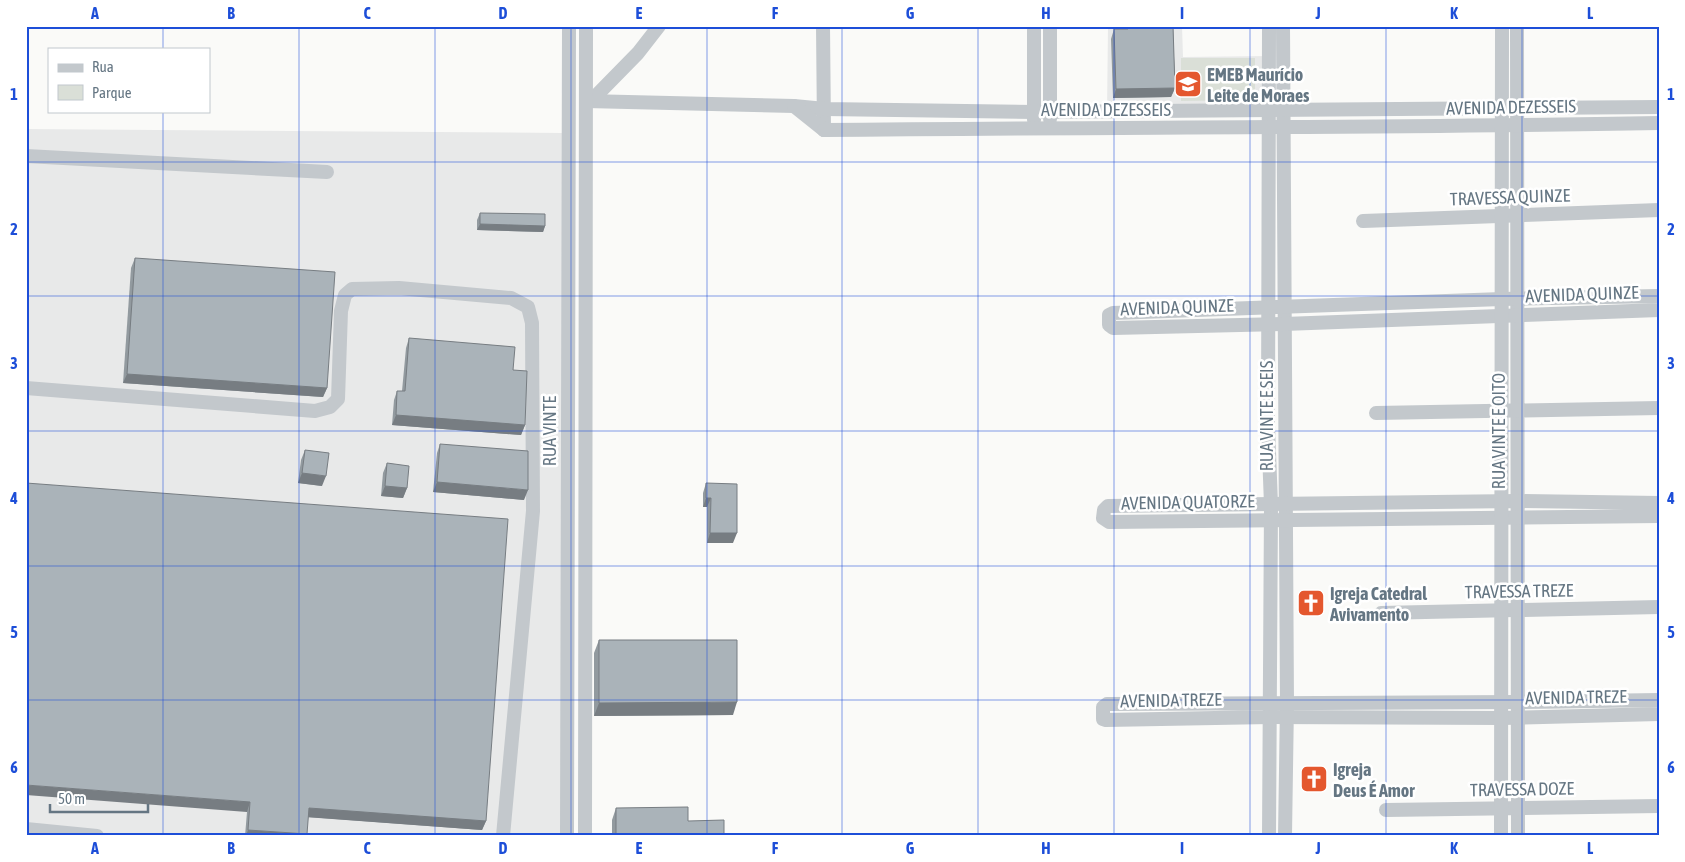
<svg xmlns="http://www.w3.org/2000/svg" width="1685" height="862" viewBox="0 0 1685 862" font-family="'Asap Condensed',sans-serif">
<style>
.built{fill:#e8e9e9}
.green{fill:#dadfd7}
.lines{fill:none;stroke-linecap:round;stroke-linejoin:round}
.minor{stroke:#c3c8cc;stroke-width:14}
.wall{fill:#929a9f}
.shaded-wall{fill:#777d82}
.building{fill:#aab3b9;stroke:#777d82}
.grid{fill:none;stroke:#1d4ed8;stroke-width:1;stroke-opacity:0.55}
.labels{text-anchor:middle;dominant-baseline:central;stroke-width:5;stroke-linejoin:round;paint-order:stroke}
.poi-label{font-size:18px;font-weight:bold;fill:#657683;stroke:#fff;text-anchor:start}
.street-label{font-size:18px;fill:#657683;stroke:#fff}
.neatline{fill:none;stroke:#1d4ed8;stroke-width:2}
.grid-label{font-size:16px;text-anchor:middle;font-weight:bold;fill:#1d4ed8}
</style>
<rect width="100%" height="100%" fill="#fafaf8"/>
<!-- built -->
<g class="built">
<path d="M1108,26H1182L1183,57L1270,56V111L1107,112Z"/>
<path d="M26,129L562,133L564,836H26Z"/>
</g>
<!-- green -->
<path class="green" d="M1181,58H1255V100L1181,101Z"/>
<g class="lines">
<!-- minor -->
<g class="minor">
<path d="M823,26L824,130"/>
<path d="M1034,26V120"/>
<path d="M1050,26V119"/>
<path d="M1269,26L1268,425L1271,505L1269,836"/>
<path d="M1283,26L1287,703L1285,836"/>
<path d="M1517,26L1518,836"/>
<path d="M586,101L794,106L825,109L1034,112L1659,107"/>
<path d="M591,101L638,53L659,26"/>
<path d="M794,106L824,130"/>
<path d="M824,130C1103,127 1381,128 1659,123"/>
<path d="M26,156L327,172"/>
<path d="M1363,221L1659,210"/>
<path d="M1659,296L1502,299L1113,313L1109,315V325L1113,328L1284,324L1659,310"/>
<path d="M26,388L315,411L330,407L338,399L341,311L345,295L352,289L399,288L511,298L528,307L532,323L533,511L503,836"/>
<path d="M1376,413L1659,408"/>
<path d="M1659,503L1517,501L1108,506L1104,510L1103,518L1109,522L1659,516"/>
<path d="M1381,613L1659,607"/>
<path d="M1659,700L1517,702L1107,704L1103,707V719L1106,720L1270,717L1502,718L1659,714"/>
<path d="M1386,810L1659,806"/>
<path d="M26,829L97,836"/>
<path d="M567,836L569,26"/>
<path d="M585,836L586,26"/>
<path d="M1501,836L1502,26"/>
</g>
</g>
<!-- wall -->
<g class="wall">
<path d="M1124,26H1173L1175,88L1171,97L1113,98L1111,39L1114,29H1124Z"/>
<path d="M480,213L545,226L543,232L477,230V220Z"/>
<path d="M135,258L327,388L323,397L123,383L131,268Z"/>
<path d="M409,338L513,370L525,425L521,435L392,425L394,400L397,391H402L406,348Z"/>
<path d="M440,444L524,500L433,492L437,453Z"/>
<path d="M305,450L322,486L298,483L301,460Z"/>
<path d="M387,463L407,488L403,498L381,496L383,473Z"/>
<path d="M26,483L486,821L482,830L308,817L306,836H245L247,812Z"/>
<path d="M706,483L733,543H707V507H703V493Z"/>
<path d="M599,640L733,715L594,716V653Z"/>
<path d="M616,808L688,821L724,836H612V820Z"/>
</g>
<!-- shaded-wall -->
<g class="shaded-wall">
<path d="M1175,88L1171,97L1113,98L1116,89Z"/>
<path d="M480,224L545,226L543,232L477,230Z"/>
<path d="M127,374L327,388L323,397L123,383Z"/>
<path d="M396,415L525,425L521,435L392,425Z"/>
<path d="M302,473L326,476L322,486L298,483Z"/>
<path d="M437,482L528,490L524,500L433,492Z"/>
<path d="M385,486L407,488L403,498L381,496Z"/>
<path d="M706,498H711L707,507H703Z"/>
<path d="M710,533H737L733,543H707Z"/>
<path d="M737,702L733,715L594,716L599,703Z"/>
<path d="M26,785L250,802L247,812L26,795Z"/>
<path d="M309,808L486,821L482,830L305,817Z"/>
<path d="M248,830L307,834L306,836H246Z"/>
</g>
<!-- building -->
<g class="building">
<path d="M1128,26H1173L1175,88L1116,89L1114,29H1128Z"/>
<path d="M480,213L545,214V226L480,224Z"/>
<path d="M135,258L335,272L327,388L127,374Z"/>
<path d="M409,338L515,347L513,370L527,371L525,425L396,415L397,391H405Z"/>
<path d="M440,444L528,451V490L437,482Z"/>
<path d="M305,450L329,453L326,476L302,473Z"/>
<path d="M387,463L409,466L407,488L385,486Z"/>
<path d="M26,483L508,519L486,821L309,808L307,834L248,830L250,802L26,785Z"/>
<path d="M706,483L737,484V533H710L711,498H706Z"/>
<path d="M599,640H737V702L599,703Z"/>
<path d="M688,807V821L724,820V836H616V808Z"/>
</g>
<!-- grid -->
<path class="grid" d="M163,26V49M299,26V836M435,26V836M571,26V836M707,26V836M842,26V836M978,26V836M1114,26V836M1250,26V836M1386,26V836M1522,26V836M163,111V836M26,162H1659M26,296H1659M26,431H1659M26,566H1659M26,700H1659"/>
<!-- icons -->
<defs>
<g id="school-square" transform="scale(1.4375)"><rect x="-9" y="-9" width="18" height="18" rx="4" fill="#e4572e" stroke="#fff"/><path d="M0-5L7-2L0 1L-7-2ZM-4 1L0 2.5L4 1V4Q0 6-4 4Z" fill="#fff"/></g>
<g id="church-square" transform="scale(1.4375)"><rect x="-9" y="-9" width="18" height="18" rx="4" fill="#e4572e" stroke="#fff"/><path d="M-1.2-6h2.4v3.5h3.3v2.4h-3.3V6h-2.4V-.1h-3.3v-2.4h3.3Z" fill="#fff"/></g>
</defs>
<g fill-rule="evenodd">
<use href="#school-square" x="1188" y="84"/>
<use href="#church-square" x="1311" y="603"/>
<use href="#church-square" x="1314" y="779"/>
</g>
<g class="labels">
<!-- poi labels -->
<g class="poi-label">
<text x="1207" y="74">EMEB Maurício<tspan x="1207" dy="21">Leite de Moraes</tspan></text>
<text x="1330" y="593">Igreja Catedral<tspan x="1330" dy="21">Avivamento</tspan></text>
<text x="1333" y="769">Igreja<tspan x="1333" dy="21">Deus É Amor</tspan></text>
</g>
<!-- street labels -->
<g class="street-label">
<text transform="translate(1511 107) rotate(-1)">AVENIDA DEZESSEIS</text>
<text x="1106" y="109">AVENIDA DEZESSEIS</text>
<text transform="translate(1510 197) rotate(-2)">TRAVESSA QUINZE</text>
<text transform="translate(1582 294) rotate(-2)">AVENIDA QUINZE</text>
<text transform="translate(1177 307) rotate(-2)">AVENIDA QUINZE</text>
<text transform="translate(1266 416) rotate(-90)">RUA VINTE E SEIS</text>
<text transform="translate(549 431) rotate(-90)">RUA VINTE</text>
<text transform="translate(1498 431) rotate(-90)">RUA VINTE E OITO</text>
<text transform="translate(1188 502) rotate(-1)">AVENIDA QUATORZE</text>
<text transform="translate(1519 591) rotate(-1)">TRAVESSA TREZE</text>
<text transform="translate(1576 697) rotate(-1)">AVENIDA TREZE</text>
<text transform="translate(1171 700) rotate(-1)">AVENIDA TREZE</text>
<text transform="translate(1522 789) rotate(-1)">TRAVESSA DOZE</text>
</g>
</g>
<!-- border -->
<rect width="1685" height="862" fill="none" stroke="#ffffff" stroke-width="55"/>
<!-- legend -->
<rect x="48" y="48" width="162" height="65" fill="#ffffff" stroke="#c1c8cd"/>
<rect x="58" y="64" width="25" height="8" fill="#c3c8cc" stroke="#c1c8cd"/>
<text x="92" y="72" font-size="15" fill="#657683">Rua</text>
<rect x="58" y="85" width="25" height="15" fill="#dadfd7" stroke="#c1c8cd"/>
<text x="92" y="98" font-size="15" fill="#657683">Parque</text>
<!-- scale -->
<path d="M50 804v8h98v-8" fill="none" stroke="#657683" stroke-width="2.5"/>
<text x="58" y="804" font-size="15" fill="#657683" stroke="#ffffff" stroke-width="4" paint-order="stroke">50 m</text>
<rect x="28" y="28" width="1630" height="806" class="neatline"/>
<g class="grid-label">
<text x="95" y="19">A</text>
<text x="231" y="19">B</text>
<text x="367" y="19">C</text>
<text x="503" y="19">D</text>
<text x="639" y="19">E</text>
<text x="775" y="19">F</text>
<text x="910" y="19">G</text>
<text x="1046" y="19">H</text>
<text x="1182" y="19">I</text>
<text x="1318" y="19">J</text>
<text x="1454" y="19">K</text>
<text x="1590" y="19">L</text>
<text x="14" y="100">1</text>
<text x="1671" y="100">1</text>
<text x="14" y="235">2</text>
<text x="1671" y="235">2</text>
<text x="14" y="369">3</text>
<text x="1671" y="369">3</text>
<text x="14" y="504">4</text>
<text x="1671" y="504">4</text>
<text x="14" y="638">5</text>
<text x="1671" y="638">5</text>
<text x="14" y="773">6</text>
<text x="1671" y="773">6</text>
<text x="95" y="854">A</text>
<text x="231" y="854">B</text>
<text x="367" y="854">C</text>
<text x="503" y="854">D</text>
<text x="639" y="854">E</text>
<text x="775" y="854">F</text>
<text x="910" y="854">G</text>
<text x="1046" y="854">H</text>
<text x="1182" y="854">I</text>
<text x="1318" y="854">J</text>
<text x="1454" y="854">K</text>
<text x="1590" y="854">L</text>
</g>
</svg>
